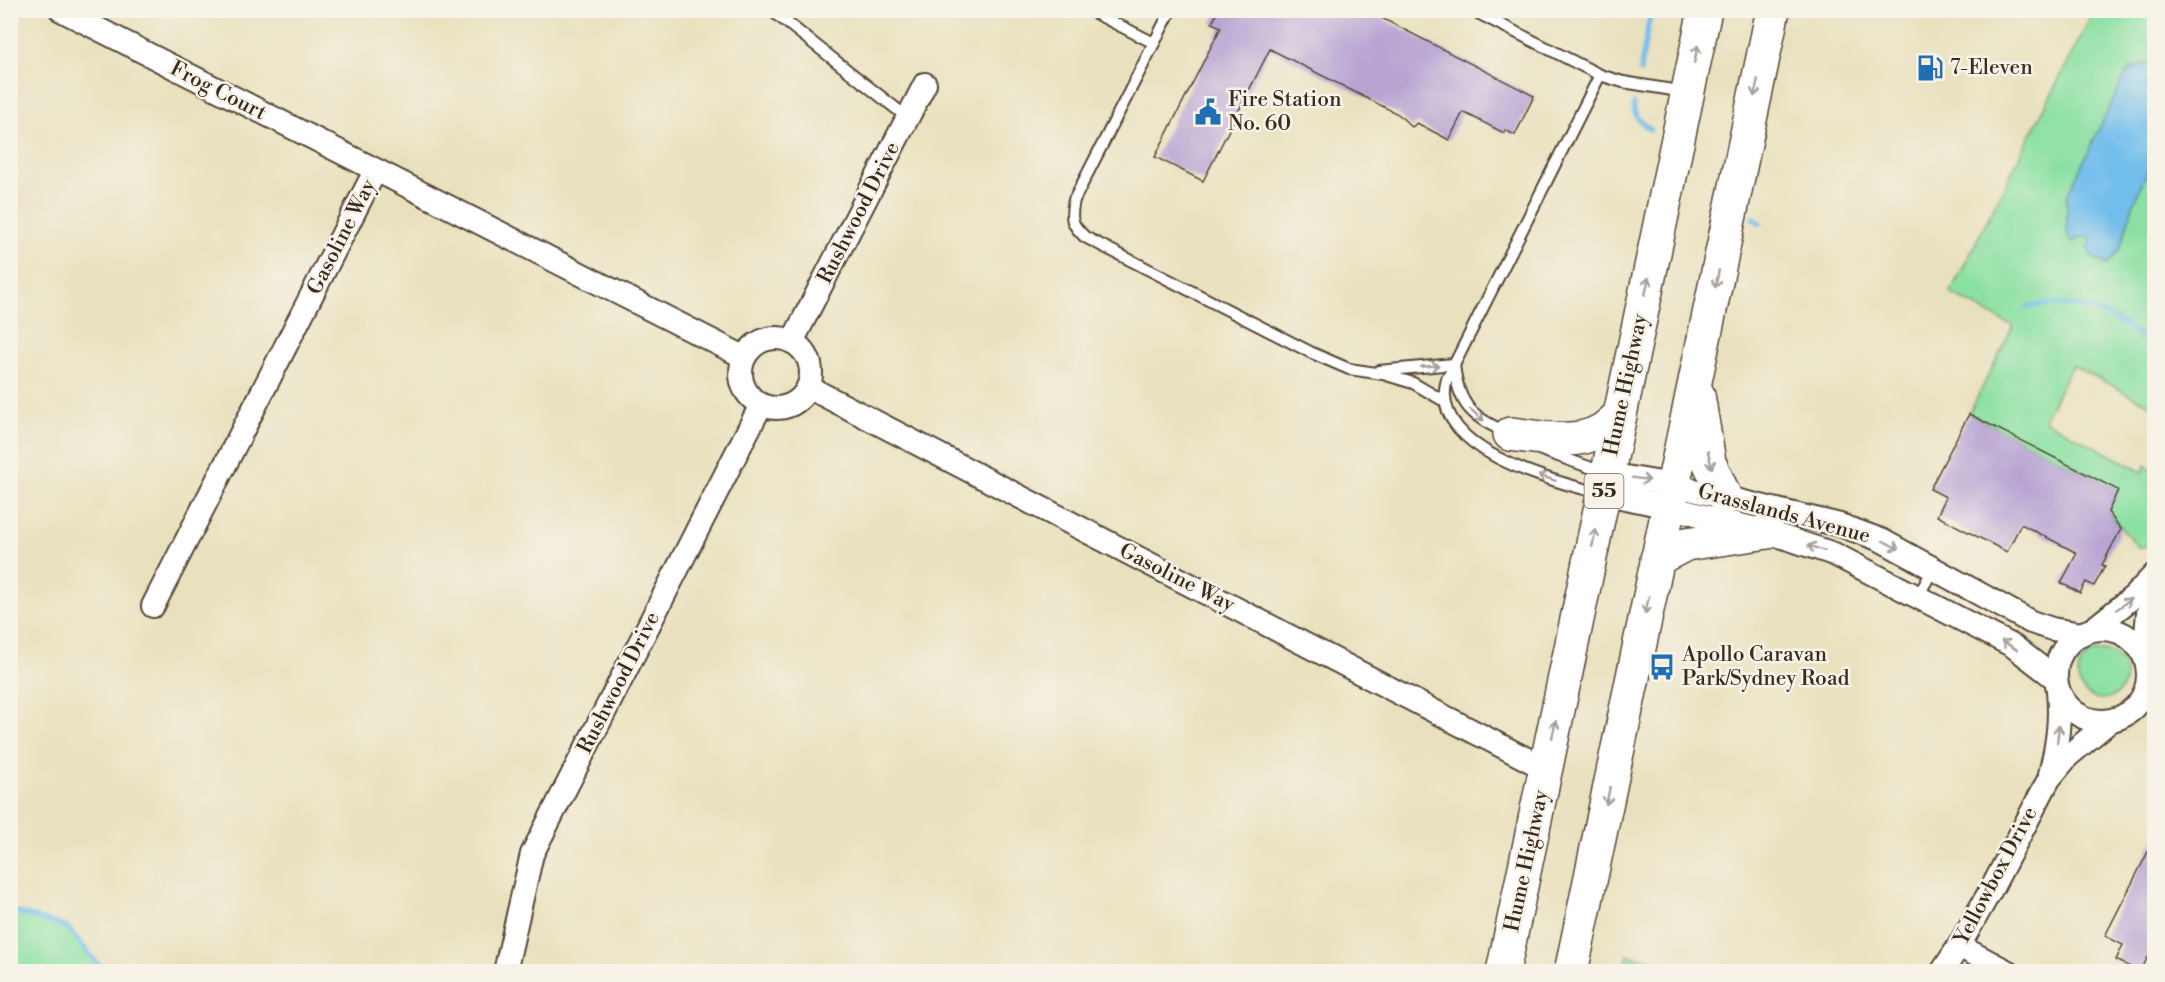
<svg xmlns="http://www.w3.org/2000/svg" width="2165" height="982" viewBox="0 0 2165 982" font-family="'Libre Bodoni',serif">
<style>
.green{fill:#8ae0a2;stroke:#628560;stroke-width:1.5}
.water{fill:#71beeb;stroke:#567484;stroke-width:1.5}
.lines{fill:none;stroke-linecap:round;stroke-linejoin:round}
.stream{stroke:#71beeb;stroke-width:5}
.building{fill:#b8a4d3}
.lane-casing{stroke:#554536;stroke-width:14}
.street-casing{stroke:#554536;stroke-width:26}
.highway-casing{stroke:#554536;stroke-width:36}
.lane{stroke:#fff;stroke-width:10}
.street{stroke:#fff;stroke-width:22}
.highway{stroke:#fff;stroke-width:33}
.oneway{stroke:#a79f9a}
.labels{text-anchor:middle;dominant-baseline:central;stroke-width:5;stroke-linejoin:round;paint-order:stroke}
.shield{fill:#f7f3e8;stroke:#73665b;stroke-width:1.5}
.shield-label{font-size:20px;font-weight:bold;fill:#3b2a1e}
.poi-label{font-size:21px;fill:#3b2a1e;stroke:#f7f3e8;text-anchor:start}
.street-label{font-size:21px;fill:#3b2a1e;stroke:#f7f3e8}
</style>
<rect width="100%" height="100%" fill="#f7f3e8"/>
<filter id="ink" filterUnits="userSpaceOnUse"><feTurbulence type="fractalNoise" baseFrequency=".0167" numOctaves="2"/><feDisplacementMap in="SourceGraphic" scale="12" xChannelSelector="R" yChannelSelector="G"/><feConvolveMatrix kernelMatrix="1 2 1 2 8 2 1 2 1" color-interpolation-filters="sRGB"/></filter>
<filter id="wash" filterUnits="userSpaceOnUse"><feTurbulence type="fractalNoise" baseFrequency=".008" numOctaves="4" result="noise"/><feDisplacementMap in="SourceGraphic" scale="24" xChannelSelector="R" yChannelSelector="G"/><feGaussianBlur stdDeviation="1.35" result="paint"/><feColorMatrix in="noise" values="0 0 0 0 0 0 0 0 0 0 0 0 0 0 0 0 0 1.4 0 .05"/><feComposite in="paint" operator="in"/></filter>
<g filter="url(#wash)">
<rect width="100%" height="100%" fill="#e9e1be"/>
<!-- green -->
<g class="green">
<path d="M2094,11H2154V407L2072,365L2044,420L2142,472L2146,465L2154,470V545L2152,544L2139,548L2108,512L2118,490L1969,414L2013,326L1950,293Z"/>
<circle cx="2102" cy="675" r="24"/>
<path d="M11,910L67,927L105,971H11Z"/>
<path d="M1628,955L1678,966V971H1624Z"/>
</g>
<!-- water -->
<path class="water" d="M2154,59V154L2133,206L2120,249L2107,265L2092,257L2088,249L2092,238L2085,236L2072,242L2067,235V196L2127,71Z"/>
<g class="lines">
<!-- stream -->
<g class="stream">
<path d="M1640,71L1651,10"/>
<path d="M1634,104C1633,117 1642,123 1651,130"/>
<path d="M1753,218L1760,223"/>
<path d="M2027,307C2077,298 2117,313 2154,348"/>
<path d="M10,910L67,927L105,972"/>
</g>
</g>
<g id="blocks">
<!-- building -->
<g class="building">
<path d="M1219,10H1366L1534,96L1515,135L1505,130L1504,133L1463,112L1449,140L1417,123L1412,127L1398,114L1270,49L1203,181L1155,157L1221,27L1212,23Z"/>
<path d="M1969,414L2118,490L2108,512L2121,529L2102,565L2105,566L2094,586L2086,582L2080,593L2061,583L2077,553L2021,524L2007,552L1937,516L1946,497L1930,489Z"/>
<path d="M2154,840V961L2148,957L2140,972L2116,960L2123,945L2105,936Z"/>
</g>
</g>
</g>
<g filter="url(#ink)">
<use href="#blocks" fill-opacity="0" stroke="#554536" stroke-width="1.5"/>
<g class="lines">
<!-- lane casing -->
<g class="lane-casing">
<g id="lane">
<path d="M771,10L908,118"/>
<path d="M1089,10L1154,43"/>
<path d="M1171,10L1074,200C1070,219 1071,224 1085,237L1312,353L1349,369L1383,374L1413,383L1444,401"/>
<path d="M1472,10L1600,75L1447,379C1427,449 1551,481 1600,493"/>
<path d="M1600,75L1623,82L1685,92"/>
<path d="M1454,364C1458,404 1471,417 1506,432"/>
<path d="M1379,371L1454,364"/>
<path d="M1541,450L1603,472"/>
<path d="M1918,596L1934,568"/>
</g>
</g>
<!-- street casing -->
<g class="street-casing">
<g id="street">
<path d="M61,10L744,357"/>
<circle cx="776" cy="373" r="35"/>
<path d="M792,342L925,84"/>
<path d="M808,387L1546,769"/>
<path d="M1608,474L1673,485L1840,525L1881,540L2031,622L2052,629L2082,634"/>
<path d="M1603,493L1668,507L1768,532L1834,554L2013,646L2056,679"/>
<path d="M153,606L375,171"/>
<circle cx="2102" cy="675" r="46"/>
<path d="M2092,630L2133,597L2154,575"/>
<path d="M2144,654L2148,613L2154,590"/>
<path d="M2050,774C2057,746 2061,721 2058,691"/>
<path d="M1959,946L2008,972"/>
<path d="M505,972L532,854L761,405"/>
<path d="M1942,972L1959,946L1993,886L2049,779L2068,756L2110,721"/>
</g>
</g>
<!-- highway casing -->
<g class="highway-casing">
<g id="highway">
<path d="M1698,395L1709,462L1725,497"/>
<path d="M1510,434C1538,437 1576,446 1602,430C1609,426 1614,420 1620,415"/>
<path d="M1657,559L1686,544L1768,532"/>
<path d="M1503,972L1705,10"/>
<path d="M1571,972L1773,10"/>
</g>
</g>
<!-- lane -->
<use href="#lane" class="lane"/>
<!-- street -->
<use href="#street" class="street"/>
<!-- highway -->
<use href="#highway" class="highway"/>
</g>
<!-- one-way arrows -->
<defs><path id="oneway-shaft" d="M-6 0H5M1.5-3L5.5 0L1.5 3" fill="none" stroke-width="1.6" stroke-linecap="round" stroke-linejoin="round" transform="scale(1.5)"/></defs>
<g class="oneway">
<use href="#oneway-shaft" transform="translate(1696 54) rotate(-78)"/>
<use href="#oneway-shaft" transform="translate(1756 88) rotate(102)"/>
<use href="#oneway-shaft" transform="translate(1717 279) rotate(102)"/>
<use href="#oneway-shaft" transform="translate(1647 286) rotate(-78)"/>
<use href="#oneway-shaft" transform="translate(1430 366) rotate(-5)"/>
<use href="#oneway-shaft" transform="translate(1477 415) rotate(41)"/>
<use href="#oneway-shaft" transform="translate(1710 460) rotate(77)"/>
<use href="#oneway-shaft" transform="translate(1547 478) rotate(-161)"/>
<use href="#oneway-shaft" transform="translate(1641 479) rotate(9)"/>
<use href="#oneway-shaft" transform="translate(1594 538) rotate(-78)"/>
<use href="#oneway-shaft" transform="translate(1891 545) rotate(28)"/>
<use href="#oneway-shaft" transform="translate(1816 548) rotate(-162)"/>
<use href="#oneway-shaft" transform="translate(2124 604) rotate(-37)"/>
<use href="#oneway-shaft" transform="translate(1647 605) rotate(102)"/>
<use href="#oneway-shaft" transform="translate(2009 645) rotate(-149)"/>
<use href="#oneway-shaft" transform="translate(1554 729) rotate(-78)"/>
<use href="#oneway-shaft" transform="translate(2058 734) rotate(-84)"/>
<use href="#oneway-shaft" transform="translate(1608 796) rotate(102)"/>
</g>
</g>
<!-- icons -->
<defs>
<g id="fuel-bare" transform="scale(2.07)"><path d="M-5.5-6h7V0h2V4h1.3V-2.5L3-4.5l.8-.8L6-3V5H2.5V1h-1V6h-7ZM-4.2-4.7v3.2H.2V-4.7Z" fill="#1f6fb2" stroke="#f7f3e8" stroke-width="2.5" paint-order="stroke"/></g>
<g id="civic-bare" transform="scale(2.07)"><path d="M-.6-6.5H3V-4.5H.6V-3L4-1V1h2V6H-6V1h2V-1L-.6-3ZM-1.2 2.5V6h2.4V2.5Z" fill="#1f6fb2" stroke="#f7f3e8" stroke-width="2.5" paint-order="stroke"/></g>
<g id="bus-bare" transform="scale(2.07)"><path d="M-5-6H5V4H4V6H2V4H-2V6H-4V4H-5ZM-3.5-4V0h7V-4ZM-3.5 1.2v1.5H-2V1.2ZM2 1.2v1.5H3.5V1.2Z" fill="#1f6fb2" stroke="#f7f3e8" stroke-width="2.5" paint-order="stroke"/></g>
</defs>
<g fill-rule="evenodd">
<use href="#fuel-bare" x="1930" y="68"/>
<use href="#civic-bare" x="1208" y="112"/>
<use href="#bus-bare" x="1662" y="667"/>
</g>
<g class="labels">
<!-- shield labels -->
<rect class="shield" x="1584.5" y="474" width="39" height="34" rx="4.5"/>
<g class="shield-label">
<text x="1604" y="491">55</text>
</g>
<!-- poi labels -->
<g class="poi-label">
<text x="1950" y="68">7-Eleven</text>
<text x="1228" y="100">Fire Station<tspan x="1228" dy="24">No. 60</tspan></text>
<text x="1682" y="655">Apollo Caravan<tspan x="1682" dy="24">Park/Sydney Road</tspan></text>
</g>
<!-- street labels -->
<g class="street-label">
<text transform="translate(218 91) rotate(27)">Frog Court</text>
<text transform="translate(859 213) rotate(-63)">Rushwood Drive</text>
<text transform="translate(342 237) rotate(-63)">Gasoline Way</text>
<text transform="translate(1626 385) rotate(-78)">Hume Highway</text>
<text transform="translate(1784 514) rotate(15)">Grasslands Avenue</text>
<text transform="translate(1177 578) rotate(27)">Gasoline Way</text>
<text transform="translate(619 683) rotate(-63)">Rushwood Drive</text>
<text transform="translate(1527 861) rotate(-78)">Hume Highway</text>
<text transform="translate(1996 876) rotate(-62)">Yellowbox Drive</text>
</g>
</g>
<!-- margin -->
<rect width="2165" height="982" fill="none" stroke="#f7f3e8" stroke-width="36"/>
</svg>
